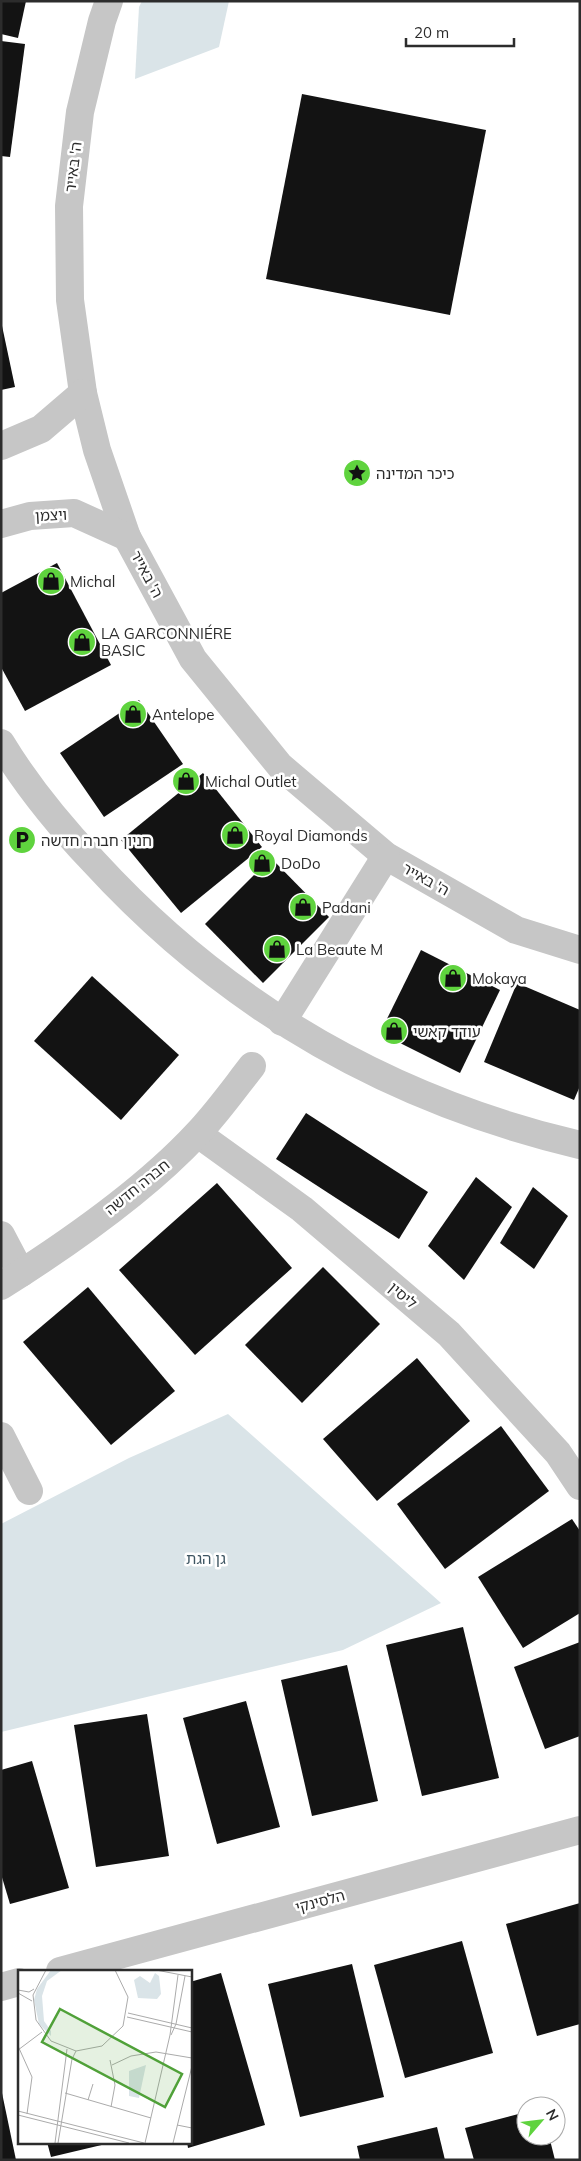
<svg xmlns="http://www.w3.org/2000/svg" width="581" height="2161" viewBox="0 0 581 2161" font-family="Mulish,'Noto Sans Hebrew',sans-serif">
<style>
.park{fill:#dae4e8}
.building{fill:#131313}
.lines{fill:none;stroke-linecap:round;stroke-linejoin:round}
.minor{stroke:#c6c6c6;stroke-width:28}
.labels{text-anchor:middle;dominant-baseline:central;stroke-width:5;stroke-linejoin:round;paint-order:stroke}
.street-label{font-size:15px;fill:#2c2c2c;stroke:#fff}
.poi-label{font-size:15px;fill:#2c2c2c;stroke:#fff;text-anchor:start}
.park-label{font-size:15px;fill:#3e5562;stroke:#fff}
.inset-road{fill:none;stroke:#ababab;stroke-width:1}
.view{fill:#50a139;fill-opacity:0.15;stroke:#50a139;stroke-width:2.5}
.inset-edge{fill:none;stroke:#2c2c2c;stroke-width:2.5}
</style>
<rect width="100%" height="100%" fill="#fff"/>
<!-- park -->
<g class="park">
<path d="M142,1H229L219,47L135,79L139,7Z"/>
<path d="M228,1414L441,1603L343,1650L1,1732V1524L129,1458Z"/>
</g>
<!-- building -->
<g class="building">
<path d="M1,1H26L18,38L1,34Z"/>
<path d="M1,41L25,44L10,157L1,156Z"/>
<path d="M302,94L486,130L450,315L266,279Z"/>
<path d="M1,321L15,387L1,390Z"/>
<path d="M57,563L111,665L25,711L1,667V593Z"/>
<path d="M139,700L183,764L104,817L60,753Z"/>
<path d="M203,773L262,847L181,913L121,840Z"/>
<path d="M271,858L329,917L263,983L205,924Z"/>
<path d="M421,950L500,990L460,1073L380,1033Z"/>
<path d="M92,976L179,1055L121,1120L34,1041Z"/>
<path d="M517,983L580,1010V1086L574,1100L484,1062Z"/>
<path d="M306,1113L428,1192L399,1239L276,1159Z"/>
<path d="M476,1177L512,1207L464,1280L428,1246Z"/>
<path d="M217,1183L292,1268L195,1355L119,1270Z"/>
<path d="M533,1187L568,1216L534,1269L500,1243Z"/>
<path d="M323,1267L380,1324L302,1403L245,1345Z"/>
<path d="M88,1287L175,1391L111,1445L23,1342Z"/>
<path d="M417,1358L470,1421L377,1501L323,1439Z"/>
<path d="M501,1426L549,1491L445,1569L397,1504Z"/>
<path d="M572,1519L580,1531V1613L523,1648L478,1577Z"/>
<path d="M463,1627L499,1778L422,1796L386,1645Z"/>
<path d="M580,1642V1736L545,1749L514,1667Z"/>
<path d="M347,1665L378,1801L312,1816L281,1680Z"/>
<path d="M246,1701L280,1827L217,1844L183,1718Z"/>
<path d="M147,1714L169,1856L96,1867L74,1725Z"/>
<path d="M32,1761L69,1888L10,1904L1,1874V1770Z"/>
<path d="M580,1903V2024L537,2036L506,1924Z"/>
<path d="M462,1941L493,2053L405,2078L374,1965Z"/>
<path d="M352,1964L384,2097L300,2117L268,1984Z"/>
<path d="M221,1973L265,2125L188,2148L187,2142H190V1982Z"/>
<path d="M1,2093H2L16,2160H1Z"/>
<path d="M526,2112V2136H549L555,2160H474L465,2128Z"/>
<path d="M437,2127L445,2160H360L357,2146Z"/>
<path d="M47,2142H110V2143L51,2157Z"/>
</g>
<g class="lines">
<!-- minor -->
<g class="minor">
<path d="M109,1L102,21L80,112L69,206L70,300L83,393L97,450L127,537L193,659L280,766L386,856L516,930L580,950"/>
<path d="M1,446L41,429L83,393"/>
<path d="M1,524L30,516L74,513L127,537"/>
<path d="M1,743C27,786 60,826 94,862C227,1007 389,1100 580,1145"/>
<path d="M282,1022L386,856"/>
<path d="M198,1134L302,1209L449,1334L558,1453L580,1486"/>
<path d="M1,1235L21,1273"/>
<path d="M1,1286C66,1245 145,1190 197,1134C217,1113 234,1089 252,1066"/>
<path d="M1,1436L29,1491"/>
<path d="M60,1971L580,1830"/>
<path d="M1,1987L19,1982"/>
</g>
</g>
<!-- icons -->
<defs>
<g id="sight-disc" transform="scale(1.4375)"><circle r="9.5" fill="#5fd33e" stroke="#fff"/><path d="M0-6L1.8-2.2L6-1.7L2.9 1.2L3.7 5.4L0 3.3L-3.7 5.4L-2.9 1.2L-6-1.7L-1.8-2.2Z" fill="#111"/></g>
<g id="shop-disc" transform="scale(1.4375)"><circle r="9.5" fill="#5fd33e" stroke="#fff"/><path d="M-5-2.5h2.3a2.7 3.5 0 0 1 5.4 0H5L5.5 6h-11ZM-1.5-2.5h3a1.5 2.3 0 0 0-3 0Z" fill="#111"/></g>
<g id="parking-disc" transform="scale(1.4375)"><circle r="9.5" fill="#5fd33e" stroke="#fff"/><path d="M-3.5-5.5H1a3.5 3.5 0 0 1 0 7H-1V5.5H-3.5ZM-1-3.4V-.6H.8a1.4 1.4 0 0 0 0-2.8Z" fill="#111"/></g>
</defs>
<g fill-rule="evenodd">
<use href="#sight-disc" x="357" y="473"/>
<use href="#shop-disc" x="51" y="581"/>
<use href="#shop-disc" x="82" y="642"/>
<use href="#shop-disc" x="133" y="714"/>
<use href="#shop-disc" x="186" y="781"/>
<use href="#shop-disc" x="235" y="835"/>
<use href="#parking-disc" x="22" y="840"/>
<use href="#shop-disc" x="262" y="863"/>
<use href="#shop-disc" x="303" y="907"/>
<use href="#shop-disc" x="277" y="949"/>
<use href="#shop-disc" x="453" y="978"/>
<use href="#shop-disc" x="394" y="1031"/>
</g>
<g class="labels">
<!-- street labels -->
<g class="street-label">
<text transform="translate(73 167) rotate(-83)">ה' באייר</text>
<text transform="translate(51 515) rotate(-3)">ויצמן</text>
<text transform="translate(147 574) rotate(62)">ה' באייר</text>
<text transform="translate(426 879) rotate(29)">ה' באייר</text>
<text transform="translate(137 1187) rotate(-39)">חברה חדשה</text>
<text transform="translate(403 1295) rotate(40)">ליסין</text>
<text transform="translate(320 1901) rotate(-15)">הלסינקי</text>
</g>
<!-- poi labels -->
<g class="poi-label">
<text x="376" y="473">כיכר המדינה</text>
<text x="70" y="581">Michal</text>
<text x="101" y="633">LA GARCONNIÉRE<tspan x="101" dy="17">BASIC</tspan></text>
<text x="152" y="714">Antelope</text>
<text x="205" y="781">Michal Outlet</text>
<text x="254" y="835">Royal Diamonds</text>
<text x="41" y="840">חניון חברה חדשה</text>
<text x="281" y="863">DoDo</text>
<text x="322" y="907">Padani</text>
<text x="296" y="949">La Beaute M</text>
<text x="472" y="978">Mokaya</text>
<text x="413" y="1031">עודד קאשי</text>
</g>
<!-- park labels -->
<g class="park-label">
<text x="206" y="1558">גן הגת</text>
</g>
</g>
<!-- overview -->
<g transform="translate(18 1970)">
<rect width="174" height="174" fill="#fff"/>
<path d="M33,0H44L29,11L24,26L26,51L33,61V66L21,54L16,30L19,19ZM137,3L141,6L143,24L139,29L120,28L116,10L122,6L132,13ZM128,95L121,128L111,126V101Z" fill="#dae4e8"/>
<path class="inset-road" d="M28,0L15,25L18,50L33,71L58,81L84,76L105,56L110,27L97,0M138,0L174,7M0,20L11,22L16,19M0,23L14,31M110,43L174,58M109,47L174,62M153,65L158,54L167,6M0,76L14,107L9,144M0,80L24,62M92,90L97,115L93,137M94,95L113,86L138,82L174,88M47,123L133,148M70,130L75,114M0,141L126,173M0,145L111,173M159,155L174,158M37,173L49,79M40,173L54,89L58,81M127,173L152,65L160,5M155,173L174,96"/>
<path class="view" d="M42,39L164,104L147,137L24,72Z"/>
<rect width="174" height="174" class="inset-edge"/>
</g>
<!-- border -->
<rect width="581" height="2161" fill="none" stroke="#2c2c2c" stroke-width="5"/>
<!-- north arrow -->
<g transform="translate(541 2121) rotate(62)"><circle r="24" fill="#ffffff" stroke="#ababab"/>
<path d="M0-4L9 19L0 12L-9 19Z" fill="#5fd33e"/>
<text y="-8" font-size="14" font-weight="bold" text-anchor="middle" fill="#2c2c2c">N</text>
</g>
<!-- scale -->
<path d="M406 38v8h108v-8" fill="none" stroke="#2c2c2c" stroke-width="2.5"/>
<text x="414" y="38" font-size="15" fill="#2c2c2c" stroke="#ffffff" stroke-width="4" paint-order="stroke">20 m</text>
</svg>
